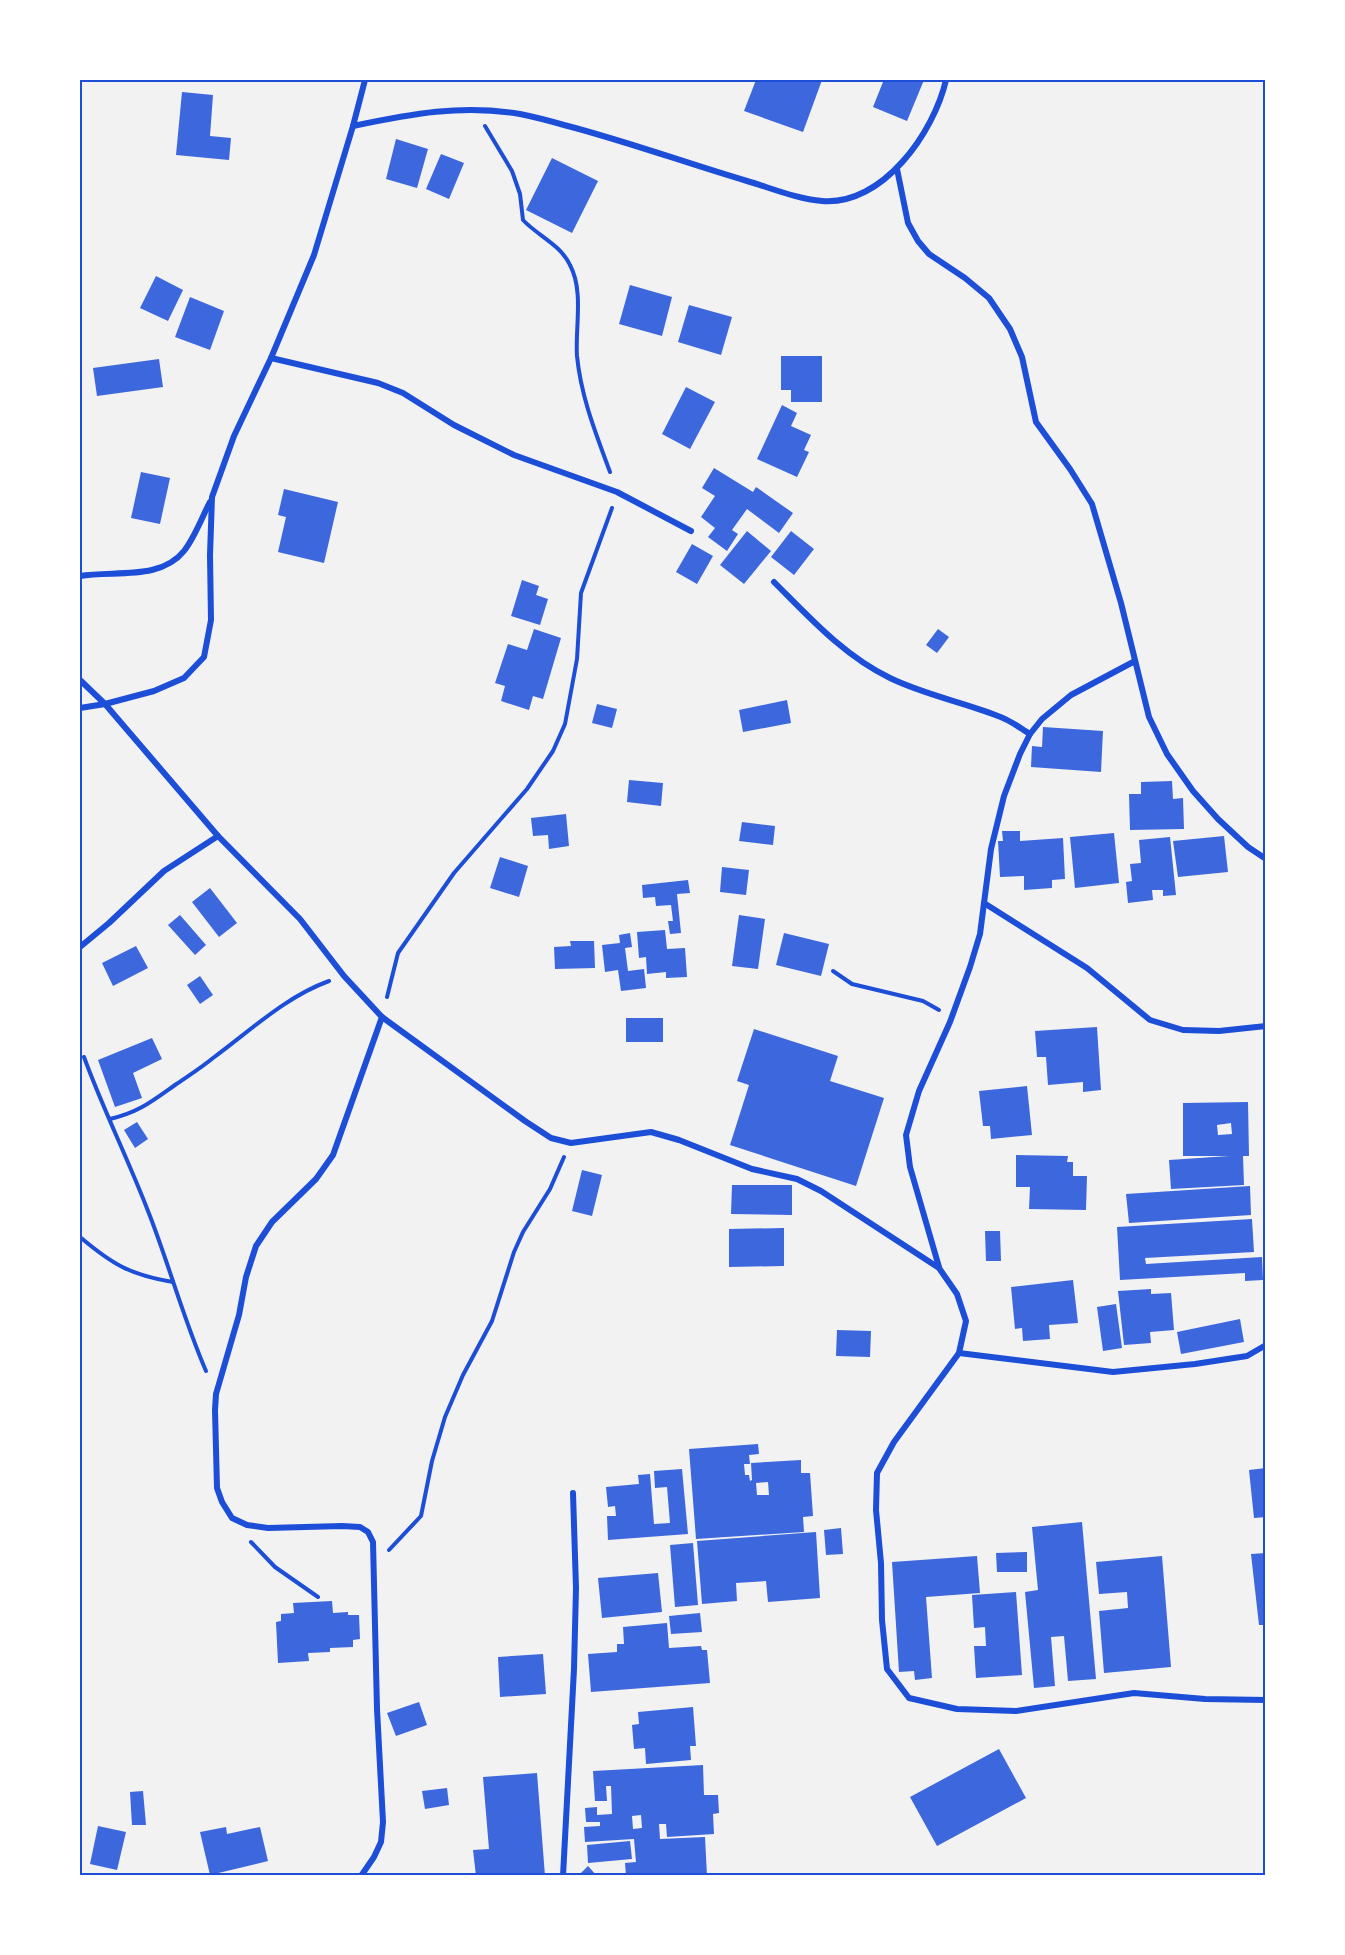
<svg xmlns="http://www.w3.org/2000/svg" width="1345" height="1955" viewBox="0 0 1345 1955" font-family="Rubik,sans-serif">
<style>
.building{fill:#3d67dc;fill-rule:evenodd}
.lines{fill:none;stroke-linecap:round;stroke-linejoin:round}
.path{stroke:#1d4ed8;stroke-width:4}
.minor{stroke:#1d4ed8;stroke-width:6}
.neatline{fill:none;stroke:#1d4ed8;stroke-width:2}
</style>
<rect width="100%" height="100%" fill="#f2f2f2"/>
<!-- building -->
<g class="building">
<path d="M756,80H822L803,132L744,111Z"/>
<path d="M877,80H924L907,121L873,107L883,82Z"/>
<path d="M182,92L213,95L210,136L231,138L229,160L176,155Z"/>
<path d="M396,139L428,149L417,188L386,179Z"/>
<path d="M441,154L464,163L449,199L426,189Z"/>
<path d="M552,158L598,181L572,233L526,210Z"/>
<path d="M156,276L183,290L168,321L140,308Z"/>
<path d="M630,285L672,297L662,336L619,324Z"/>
<path d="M190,297L224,311L210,350L175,337Z"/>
<path d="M689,305L732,317L721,355L678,342Z"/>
<path d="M781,356H822V402H791V390H781Z"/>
<path d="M159,359L163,387L97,396L93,368Z"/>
<path d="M686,387L715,402L690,449L662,434Z"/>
<path d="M782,405L797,413L791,426L811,435L804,450L809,452L797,477L757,459Z"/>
<path d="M714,468L753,492L756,487L793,513L779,533L747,509L732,530L738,534L727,551L708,537L715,528L701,517L715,496L702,488Z"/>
<path d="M141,472L170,478L160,524L131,518Z"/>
<path d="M284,489L338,502L324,563L278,552L286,517L278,515Z"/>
<path d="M747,531L771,551L744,584L720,565Z"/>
<path d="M791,531L814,549L794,575L771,557Z"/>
<path d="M692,544L713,556L697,584L676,572Z"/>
<path d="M522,580L539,586L536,595L548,599L540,625L511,616Z"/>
<path d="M534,629L561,638L543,699L533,696L529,710L501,701L505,686L495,683L508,644L527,650Z"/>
<path d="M938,629L949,637L937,653L926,645Z"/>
<path d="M787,700L791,723L743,732L739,710Z"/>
<path d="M597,704L617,709L612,728L592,723Z"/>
<path d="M1043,727L1103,731L1101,772L1031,767L1032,746L1042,747Z"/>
<path d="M629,780L663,783L661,806L627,802Z"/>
<path d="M1172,781L1173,799L1183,798L1184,829L1130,830L1129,794H1141V782Z"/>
<path d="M566,814L569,846L549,849L548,835L533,836L531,818Z"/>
<path d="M742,822L775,826L773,845L739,841Z"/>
<path d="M1002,831H1020V841L1063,838L1065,879L1052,880V888L1024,890V876L1000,877L998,841H1003Z"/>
<path d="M1114,833L1119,883L1075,888L1070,837Z"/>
<path d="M1224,836L1228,872L1178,877L1173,841Z"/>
<path d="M1170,837L1176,895L1163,896V890H1152L1153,900L1128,903L1126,882L1132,881L1130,864L1141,863L1139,840Z"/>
<path d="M500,857L528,866L519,897L490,888Z"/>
<path d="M722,867L749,870L746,895L720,892Z"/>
<path d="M688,880L690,893L677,894L681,933L670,934L668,921H673L671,905L656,906L655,897L643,898L642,885Z"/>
<path d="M210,888L237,923L219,937L192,902Z"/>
<path d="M180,915L206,945L195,955L168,925Z"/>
<path d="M739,915L765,919L758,969L732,966Z"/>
<path d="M665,930L667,949L685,948L687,977L666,978V972L647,974L646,957L639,958L637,932Z"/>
<path d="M630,933L632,947L625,948L628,971L644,969L646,988L621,991L618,970L605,972L602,945L620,943L619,935Z"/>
<path d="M784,933L829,944L821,976L776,965Z"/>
<path d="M570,941H594L595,968L555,969L554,947L571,946Z"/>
<path d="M136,946L148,968L113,986L102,963Z"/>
<path d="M200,976L213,995L200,1004L187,985Z"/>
<rect x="626" y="1018" width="37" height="24"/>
<path d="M1097,1027L1101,1090L1083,1092V1082L1048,1085L1046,1057H1037L1035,1031Z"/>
<path d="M754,1029L838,1056L830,1081L884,1098L856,1186L730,1145L749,1085L737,1081Z"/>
<path d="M152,1038L162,1059L133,1073L142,1098L115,1107L98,1060Z"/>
<path d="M1027,1086L1032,1135L991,1139L990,1126H983L979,1091Z"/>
<path d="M1248,1102L1249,1156H1243L1244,1185L1171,1189L1169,1160L1229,1156H1183V1103ZM1231,1123L1232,1134L1218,1135L1217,1125Z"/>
<path d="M137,1122L148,1139L135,1148L124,1130Z"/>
<path d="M1016,1155L1068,1156L1067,1162H1073V1176H1087L1086,1210L1029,1209L1030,1187H1016Z"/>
<path d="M582,1170L602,1175L592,1216L572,1211Z"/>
<path d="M732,1185H792V1215L731,1214Z"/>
<path d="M1250,1186L1251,1215L1129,1223L1126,1194Z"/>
<path d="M1252,1219L1254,1252L1145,1258L1146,1264L1262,1257L1263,1280L1245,1281V1273L1120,1280L1117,1227Z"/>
<path d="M784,1228V1266L729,1267V1229Z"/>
<path d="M985,1231H1000L1001,1261H986Z"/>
<path d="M1073,1280L1078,1323L1049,1325L1050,1339L1023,1341L1022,1328L1015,1329L1011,1287Z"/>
<path d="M1151,1289V1294L1171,1293L1174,1330L1150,1332L1151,1343L1124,1345L1118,1291Z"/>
<path d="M1116,1304L1122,1348L1103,1351L1097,1307Z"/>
<path d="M1240,1319L1244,1342L1181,1354L1177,1332Z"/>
<path d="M837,1330L871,1331L870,1357L836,1356Z"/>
<path d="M758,1444L759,1454L749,1455L750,1464H744L745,1475H749L750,1481L752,1480L751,1463L801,1460V1473H810L813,1516L803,1517L804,1532L696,1539L689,1449ZM768,1482L769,1495H757L756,1483Z"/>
<path d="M1266,1468V1517L1254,1518L1249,1470Z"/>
<path d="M682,1469L688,1534L608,1540L607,1516H616L615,1506L608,1507L606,1487L639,1484L638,1475L650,1474L654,1524L670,1523L667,1487L655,1488L654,1471Z"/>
<path d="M1082,1522L1096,1679L1068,1681L1064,1636L1051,1637L1055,1686L1034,1688L1025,1592L1038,1590L1032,1527Z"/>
<path d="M841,1528L843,1554L826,1555L824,1530Z"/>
<path d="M816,1532L820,1598L768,1602L766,1581L736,1583L737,1601L702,1604L697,1541Z"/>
<path d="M693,1543L698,1605L675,1607L670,1545Z"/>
<path d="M1027,1552V1572H997L996,1553Z"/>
<path d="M1266,1553V1625H1259L1251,1554Z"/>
<path d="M977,1556L980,1593L926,1597L932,1678L915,1680L914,1671L899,1672L892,1562Z"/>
<path d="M1162,1556L1171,1667L1104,1673L1099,1611L1128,1608L1127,1592L1099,1594L1096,1562Z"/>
<path d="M658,1573L662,1612L602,1618L598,1578Z"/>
<path d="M1016,1592L1022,1675L976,1678L974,1646H986L985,1627L974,1628L972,1595Z"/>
<path d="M332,1601L333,1613L348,1612V1615H359L360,1639L353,1640V1647L330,1648V1652L308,1653L309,1661L278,1663L276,1622L281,1621V1614L294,1613L293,1603Z"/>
<path d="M700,1613L702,1632L671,1634L669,1616Z"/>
<path d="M667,1623L669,1648L701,1646L702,1650H707L710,1683L591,1692L588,1654L617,1652V1644H624L623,1627Z"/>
<path d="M543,1654L546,1694L500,1697L498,1657Z"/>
<path d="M419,1702L427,1725L396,1736L387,1713Z"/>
<path d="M693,1707L696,1746H690L691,1760L646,1764L645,1748L634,1749L632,1725L639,1724L638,1712Z"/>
<path d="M999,1749L1026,1798L937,1846L910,1797Z"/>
<path d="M703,1765L704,1795H718L719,1813L713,1814L714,1834L667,1837L666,1824H659L660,1839L705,1837L707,1876H626L625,1863L636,1862L634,1839L585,1842L584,1827L600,1826V1822H586L585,1808L597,1807V1815L612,1814L611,1786H606L607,1801H595L593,1771ZM641,1815L642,1828L633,1829L632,1816Z"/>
<path d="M537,1773L545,1876H476L473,1850L489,1849L483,1777Z"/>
<path d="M447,1788L449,1805L425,1809L422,1791Z"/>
<path d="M143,1791L146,1825H132L130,1792Z"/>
<path d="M98,1826L126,1832L117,1870L90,1864Z"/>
<path d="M226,1827L227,1834L260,1827L268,1861L210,1875L200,1832Z"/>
<path d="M630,1841L632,1859L588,1863L587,1845Z"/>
<path d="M588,1866L597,1876H578Z"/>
</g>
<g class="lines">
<!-- path -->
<g class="path">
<path d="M485,126L512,171L520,194L523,220C538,236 560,244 570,265C584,291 575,328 577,356C581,397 596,434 610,472"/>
<path d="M833,971L852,984L923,1001L939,1010"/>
<path d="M387,997L398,953L454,873L527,789L553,751L565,724L577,659L581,593L612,508"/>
<path d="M84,1057C103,1109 128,1159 148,1211C169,1264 183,1318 206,1371"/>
<path d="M110,1119C139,1112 151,1102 175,1085C188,1076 201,1068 213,1058C250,1031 285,997 329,981"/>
<path d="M80,1237C112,1264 130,1275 173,1282"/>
<path d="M251,1542L275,1567L318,1597"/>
<path d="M389,1550L421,1516L432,1461L445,1417L463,1375L492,1321L514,1252L523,1232L550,1189L564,1157"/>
</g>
<!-- minor -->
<g class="minor">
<path d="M353,126C410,114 462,104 520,114C535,117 550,121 564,125C626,141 686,163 747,181C771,188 797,199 822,201C883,206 934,132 946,80"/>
<path d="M897,169L908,223L918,241L929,254L965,278L989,298L1010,329L1022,357L1036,422L1070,469L1092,504L1121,603L1149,717L1167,754L1193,791L1218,819L1248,847L1266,859"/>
<path d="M271,358L378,383L403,393L454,425L514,455L617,492L691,531"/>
<path d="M80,576C114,570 160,581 184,551C195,537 202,517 210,502"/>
<path d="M774,582C809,617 844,656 890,678C925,695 963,702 998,716C1010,720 1020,728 1030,734"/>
<path d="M80,680L105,704L218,836L300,919L344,976L382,1017L525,1121L551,1138L571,1143L651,1132L679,1140L752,1169L797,1179L821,1191L939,1268L957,1294L966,1321L959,1353L894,1442L877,1473L876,1510L881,1563L882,1620L887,1669L909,1698L957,1709L1016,1711L1134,1693L1205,1699L1266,1700"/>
<path d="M80,708L105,704L154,691L184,678L204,657L211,620L210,555L212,497L234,436L271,358L314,255L353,126L365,80"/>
<path d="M984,903L1087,968L1150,1020L1183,1030L1219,1031L1266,1026"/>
<path d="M80,947L109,923L164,871L218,836"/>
<path d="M939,1267L910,1167L906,1135L919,1091L950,1022L970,967L980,934L991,849L1004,796L1020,754L1030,734L1042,719L1071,695L1135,661"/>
<path d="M959,1353L1113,1372L1195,1364L1247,1356L1266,1345"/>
<path d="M361,1876L374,1857L381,1842L383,1822L377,1709L373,1542L368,1532L360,1527L342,1526L268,1528L247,1525L232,1518L222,1502L217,1488L215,1410L216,1394L239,1315L246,1277L256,1246L272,1222L316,1179L333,1155L382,1017"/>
<path d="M563,1876L574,1669L576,1588L573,1493"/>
</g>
</g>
<!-- border -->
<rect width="1345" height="1955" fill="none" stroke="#ffffff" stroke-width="162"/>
<rect x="81" y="81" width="1183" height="1793" class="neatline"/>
</svg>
